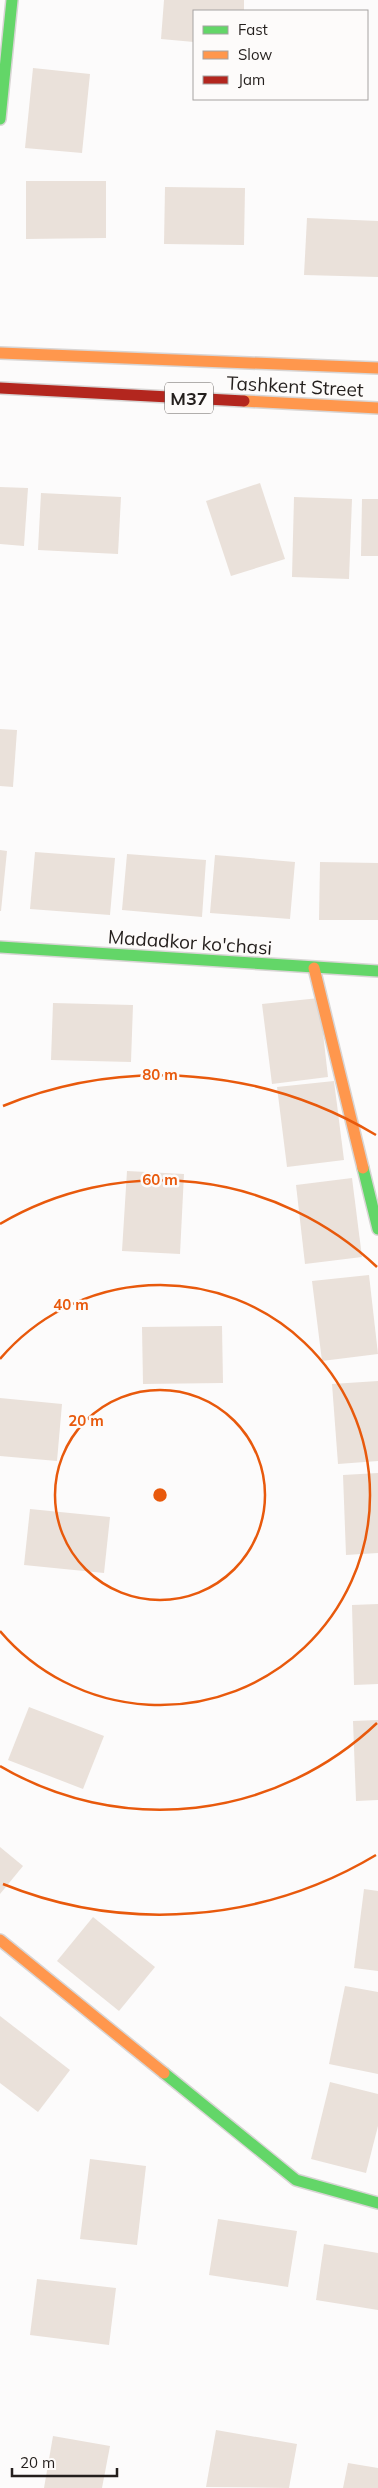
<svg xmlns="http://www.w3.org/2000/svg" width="378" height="2488" viewBox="0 0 378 2488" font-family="Mulish,sans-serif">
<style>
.building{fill:#eae1da}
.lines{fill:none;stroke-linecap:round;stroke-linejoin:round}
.fast-casing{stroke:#d8d5d4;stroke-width:14}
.slow-casing{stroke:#d8d5d4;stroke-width:14}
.jam-casing{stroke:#d8d5d4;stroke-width:14}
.fast{stroke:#63d668;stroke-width:11}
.slow{stroke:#ff974d;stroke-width:11}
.jam{stroke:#b3261e;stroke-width:11}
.ring{fill:none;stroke:#e8590c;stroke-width:2.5}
.labels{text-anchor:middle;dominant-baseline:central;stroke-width:5;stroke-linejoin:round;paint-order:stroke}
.shield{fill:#fdfbfa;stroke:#65615f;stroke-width:1}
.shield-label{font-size:18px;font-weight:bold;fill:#241f1d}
.street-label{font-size:19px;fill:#241f1d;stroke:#fdfbfa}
.centre{fill:#e8590c;stroke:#fdfbfa;stroke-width:2.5}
.ring-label{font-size:15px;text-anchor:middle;font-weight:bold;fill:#e8590c;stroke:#fdfbfa;stroke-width:5;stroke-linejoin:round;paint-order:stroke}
</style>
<rect width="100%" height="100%" fill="#fcfbfb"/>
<!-- building -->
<g class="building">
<path d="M164,0H244V11H194V42L161,39Z"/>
<path d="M33,68L90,74L82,153L25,148Z"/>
<path d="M26,181H106V238L26,239Z"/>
<path d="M165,187L245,188L244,245L164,244Z"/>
<path d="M307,218L378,221V277L304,275Z"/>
<path d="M260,483L285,559L231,576L206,501Z"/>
<path d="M0,487L28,488L24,546L0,544Z"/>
<path d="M41,493L121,497L118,554L38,550Z"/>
<path d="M294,497L352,499L349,579L292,577Z"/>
<path d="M362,499H378V556H361Z"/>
<path d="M0,729L17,730L13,787L0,786Z"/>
<path d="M0,850L7,851L1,911H0Z"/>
<path d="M35,852L115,858L110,915L30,909Z"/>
<path d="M127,854L206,860L202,917L122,910Z"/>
<path d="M215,855L295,862L290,919L210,913Z"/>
<path d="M320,862L378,863V920H319Z"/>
<path d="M319,998L328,1077L272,1084L262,1004Z"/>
<path d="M53,1003L133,1005L131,1062L51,1060Z"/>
<path d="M334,1081L344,1160L287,1167L277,1087Z"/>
<path d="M127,1171L184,1174L180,1254L122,1251Z"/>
<path d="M352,1178L362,1257L305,1264L296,1185Z"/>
<path d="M369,1275L378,1354L322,1361L312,1281Z"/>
<path d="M222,1326L223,1383L143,1384L142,1327Z"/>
<path d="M378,1381V1461L338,1464L332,1384Z"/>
<path d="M0,1398L62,1404L57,1461L0,1456Z"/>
<path d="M378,1473V1553L346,1555L343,1475Z"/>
<path d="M30,1509L110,1517L104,1573L24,1565Z"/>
<path d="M378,1604V1684L354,1685L352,1605Z"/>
<path d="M29,1707L104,1736L83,1789L8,1760Z"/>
<path d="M378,1720V1800L356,1801L353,1721Z"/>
<path d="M0,1847L23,1866L0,1894Z"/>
<path d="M364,1889L378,1891V1971L354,1968Z"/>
<path d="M93,1917L155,1967L119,2011L57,1961Z"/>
<path d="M345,1986L378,1992V2074L329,2064Z"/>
<path d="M0,2016L70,2070L38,2112L0,2083Z"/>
<path d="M330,2082L378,2094V2126L366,2173L311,2159Z"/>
<path d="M90,2159L146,2166L137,2245L80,2239Z"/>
<path d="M218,2219L297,2231L288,2287L209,2275Z"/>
<path d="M324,2244L378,2253V2310L316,2300Z"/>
<path d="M37,2279L116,2288L109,2345L30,2335Z"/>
<path d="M216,2430L297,2444L289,2488L206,2487Z"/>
<path d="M53,2436L110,2446L102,2488H44Z"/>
<path d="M348,2463L378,2468V2488H343Z"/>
</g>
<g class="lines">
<!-- fast casing -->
<g class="fast-casing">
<g id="fast">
<path d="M0,119L12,0"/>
<path d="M0,947L378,971"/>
<path d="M363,1168L378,1229"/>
<path d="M164,2073L296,2180L378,2203"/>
</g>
</g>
<!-- slow casing -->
<g class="slow-casing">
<g id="slow">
<path d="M0,353L378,368"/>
<path d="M244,401L378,408"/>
<path d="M314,968L363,1168"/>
<path d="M0,1940L164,2073"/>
</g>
</g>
<!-- jam casing -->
<g class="jam-casing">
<path id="jam" d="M0,388L244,401"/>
</g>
<!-- fast -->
<use href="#fast" class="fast"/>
<!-- slow -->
<use href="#slow" class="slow"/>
<!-- jam -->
<use href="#jam" class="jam"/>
</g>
<!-- distance rings -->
<g class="ring">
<circle cx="160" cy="1495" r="105"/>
<path d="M0 1359A210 210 0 1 1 0 1631"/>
<path d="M377 1723A315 315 0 0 1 0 1766M0 1224A315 315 0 0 1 377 1267"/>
<path d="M376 1855A420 420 0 0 1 3 1884M3 1106A420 420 0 0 1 376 1135"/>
</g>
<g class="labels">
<!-- shield labels -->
<rect class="shield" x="165" y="382.5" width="48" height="31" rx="4"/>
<g class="shield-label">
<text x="189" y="398">M37</text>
</g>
<!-- street labels -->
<g class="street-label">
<text transform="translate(295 386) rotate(3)">Tashkent Street</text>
<text transform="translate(190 942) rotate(4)">Madadkor ko'chasi</text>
</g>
</g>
<circle cx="160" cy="1495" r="8" class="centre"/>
<g class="ring-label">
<text x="160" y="1080">80 m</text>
<text x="160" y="1185">60 m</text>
<text x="71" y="1310">40 m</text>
<text x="86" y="1426">20 m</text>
</g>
<!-- legend -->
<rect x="193" y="10" width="175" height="90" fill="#fdfbfa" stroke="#a6a3a2"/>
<rect x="203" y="26" width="25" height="8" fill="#63d668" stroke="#a6a3a2"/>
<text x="238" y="35" font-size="15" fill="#241f1d">Fast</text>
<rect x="203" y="51" width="25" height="8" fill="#ff974d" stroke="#a6a3a2"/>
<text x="238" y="60" font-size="15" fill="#241f1d">Slow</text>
<rect x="203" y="76" width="25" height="8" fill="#b3261e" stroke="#a6a3a2"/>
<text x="238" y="85" font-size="15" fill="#241f1d">Jam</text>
<!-- scale -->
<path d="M12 2468v8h105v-8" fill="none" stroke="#241f1d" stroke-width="2.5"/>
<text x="20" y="2468" font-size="15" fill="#241f1d" stroke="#fdfbfa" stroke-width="4" paint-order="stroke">20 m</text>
</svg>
